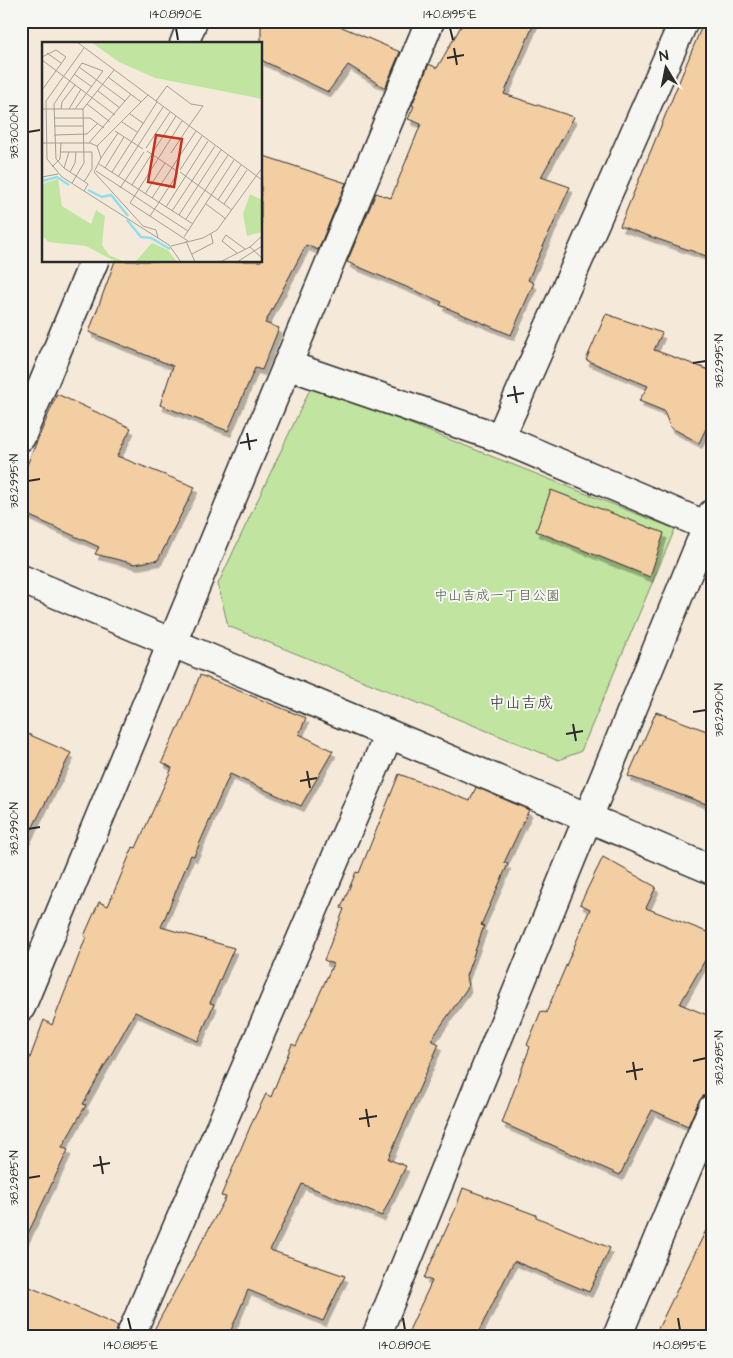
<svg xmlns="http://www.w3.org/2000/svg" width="733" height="1358" viewBox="0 0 733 1358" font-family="'Architects Daughter','Klee One',sans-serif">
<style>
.green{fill:#c1e5a0;stroke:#768866}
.building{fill:#f4cea3;stroke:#2b2b2b;filter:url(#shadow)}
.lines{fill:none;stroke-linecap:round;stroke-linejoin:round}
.street-casing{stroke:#2b2b2b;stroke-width:31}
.street{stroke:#f6f6f2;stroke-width:28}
.ticks{fill:none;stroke:#2b2b2b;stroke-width:2}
.labels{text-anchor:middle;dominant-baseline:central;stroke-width:4;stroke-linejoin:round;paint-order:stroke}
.park-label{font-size:14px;fill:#505a48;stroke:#f6f6f2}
.quarter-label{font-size:16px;fill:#2b2b2b;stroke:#f6f6f2}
.inset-river{fill:none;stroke:#90dfee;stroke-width:2.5}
.inset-road{fill:none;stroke:#a49e94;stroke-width:1}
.view{fill:#c8321e;fill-opacity:0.15;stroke:#c8321e;stroke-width:2.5}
.inset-edge{fill:none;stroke:#2b2b2b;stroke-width:2.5}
.neatline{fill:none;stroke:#2b2b2b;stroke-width:2}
.ticks-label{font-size:12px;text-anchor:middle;fill:#2b2b2b}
</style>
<defs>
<filter id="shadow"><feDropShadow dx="3" dy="5.5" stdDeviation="0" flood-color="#0004"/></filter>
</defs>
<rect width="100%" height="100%" fill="#f5eada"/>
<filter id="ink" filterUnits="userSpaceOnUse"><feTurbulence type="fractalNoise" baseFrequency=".02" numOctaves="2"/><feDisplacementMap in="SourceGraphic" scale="10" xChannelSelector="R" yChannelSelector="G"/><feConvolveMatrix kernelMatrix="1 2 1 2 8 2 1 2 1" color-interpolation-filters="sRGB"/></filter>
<g filter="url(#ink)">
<!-- green -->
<path class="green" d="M312,385L675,529L581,751L559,760L228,626L218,584Z"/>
<!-- building -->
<g class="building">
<path d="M261,21H328L400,52L385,88L348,65L328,92L261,60Z"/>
<path d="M464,21H535L504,94L574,117L541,177L570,187L528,280L534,283L511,335L440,305L442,302L347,262L376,193L391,198L421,124L408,119L414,106L412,105L429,64L437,68Z"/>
<path d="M704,21H712V258L620,226Z"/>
<path d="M261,155L346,183L318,250L306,245L265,323L279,328L262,370L255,368L228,431L160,405L173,366L89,332L115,261H261Z"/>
<path d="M606,314L662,333L654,350L712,371V416L699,443L670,427L664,411L639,401L648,386L586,360Z"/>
<path d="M57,394L131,428L117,456L195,487L158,560L135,564L95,554L99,547L21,512V479Z"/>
<path d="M551,490L664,533L650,577L536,531Z"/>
<path d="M200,675L306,718L299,734L333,751L301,806L230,774L194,856L191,855L161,927L234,948L210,1003L214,1004L198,1041L135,1012L83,1104L86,1105L62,1147L68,1150L21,1248V1082L44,1020L52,1025L86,937L84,936L99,902L108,906L133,847L136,848L172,768L162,762L177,728H179Z"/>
<path d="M656,712L712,733V806L628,776Z"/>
<path d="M21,731L71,753L21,850Z"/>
<path d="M399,774L470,801L476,787L529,810L504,863L508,864L481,925L484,926L466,976L468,987L431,1040L439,1044L388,1159L406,1166L382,1216L302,1184L270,1250L345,1276L323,1321L248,1290L228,1337H150L226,1197L221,1196L250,1127L266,1094L271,1097L292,1044L296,1046L333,964L324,960L344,909L341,908L356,872L359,873Z"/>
<path d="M603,857L656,887L646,908L712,934V948L680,1004L712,1017V1094L703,1096L698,1103L688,1126L652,1110L620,1175L502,1123L530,1047L527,1045L541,1011L546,1013L590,909L580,904Z"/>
<path d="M463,1188L536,1215V1217L610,1248L589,1292L514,1261L476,1337H406L432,1281L424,1278L455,1210Z"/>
<path d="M712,1218V1337H654Z"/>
<path d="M21,1283L118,1326L115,1337H21Z"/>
</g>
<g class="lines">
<!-- street casing -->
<g class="street-casing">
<g id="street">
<path d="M184,44L193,21"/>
<path d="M287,365L500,438L707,526"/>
<path d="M21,437L94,261"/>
<path d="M500,438L684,21"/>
<path d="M21,579L712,870"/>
<path d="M21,1007L430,21"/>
<path d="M130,1337L389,734"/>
<path d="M376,1337L712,514"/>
<path d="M617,1337L712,1109"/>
</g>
</g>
<!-- street -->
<use href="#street" class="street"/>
</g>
</g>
<!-- ticks -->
<path class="ticks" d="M176,28L178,40M450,28L453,40M454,48L457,65M447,58L464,55M28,132L40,130M693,363L706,361M514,386L517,403M507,396L524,393M247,433L250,450M240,443L257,440M28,481L40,479M693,712L706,710M573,724L576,741M566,734L583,731M307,771L310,788M300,781L317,778M28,829L40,827M693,1061L706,1058M633,1062L636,1080M626,1072L643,1069M366,1109L369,1127M359,1119L377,1116M100,1156L103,1174M93,1166L110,1163M28,1178L40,1176M128,1318L131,1330M403,1318L405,1330M678,1318L680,1330"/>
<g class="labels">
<!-- park labels -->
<g class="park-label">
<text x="497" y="596">中山吉成一丁目公園</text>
</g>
<!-- quarter labels -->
<g class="quarter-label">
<text x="521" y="703">中山吉成</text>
</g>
</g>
<!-- overview -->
<g transform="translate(42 42)">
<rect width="220" height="220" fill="#f5eada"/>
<path d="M49,0H220V57L113,36L77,20ZM16,137L20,164L49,182L54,168L63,174L60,203L67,213L83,220H74L44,204L6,200L0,193V142ZM208,152L220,158V190L205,194L201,172ZM110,201L126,208L135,220H93Z" fill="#c1e5a0"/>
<path class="inset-river" d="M0,139L15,135L27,143M46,148L60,155L69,153L86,174M85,178L99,195L109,196L128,207"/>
<path class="inset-road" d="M35,0L220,138M42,6L4,59L5,117L20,135L127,203L139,220M5,11L19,21M0,15L14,8L24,15L0,48M0,18L73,73M37,25L83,59M32,32L50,45M66,35L99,60M56,49L78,66M114,59L125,44L149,62L161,64L147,84M45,62L68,80M0,67H41M19,67L20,60L33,43M27,67L39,47M33,67L61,29L40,21L12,62L14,117L22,126L46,142L42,149M88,72L101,81M12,76H48L62,86M140,79L88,161L146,199M80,80L95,90M12,84H41M73,89L101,107M12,93L45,92L56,81M0,101H48L55,104L59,116L52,130L101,184L114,188L116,196M47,101L89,52M55,104L106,53M104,106L128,70M105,109L135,129M19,110H50V127L42,140M129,111L147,84M59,116L76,91M57,122L151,182M10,125L18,117L19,101M22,126L27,110M63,126L82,95M138,128L160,94M54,129L146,189M28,130L33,121L34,110M70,130L115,60M138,130L190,168M0,135L16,132M76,135L121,65M30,141L42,121L41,67L72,28M90,143L134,74M78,146L102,110M103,152L123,121M110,156L154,89M176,158L199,123M164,162L184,177M182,162L205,128M124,165L166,99M130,169L173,104M137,173L179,108M108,174L136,131M144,177L186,113M142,195L192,118M144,199L153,220M129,204L161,196L175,188L220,126M208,205L220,216M195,211L180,199L184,193L203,207M150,212L171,201L169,192M178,220L208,205L220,194M195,220L220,204"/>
<path class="view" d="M114,93L140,97L132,145L106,140Z"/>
<rect width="220" height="220" class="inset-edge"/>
</g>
<!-- margin -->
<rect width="733" height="1358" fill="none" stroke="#f6f6f2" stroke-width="55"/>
<!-- north arrow -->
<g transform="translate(666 68) rotate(350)" stroke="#f6f6f2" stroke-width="4" paint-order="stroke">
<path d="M0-4L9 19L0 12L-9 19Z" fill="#2b2b2b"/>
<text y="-8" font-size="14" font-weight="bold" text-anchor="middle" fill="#2b2b2b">N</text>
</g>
<rect x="28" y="28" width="678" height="1302" class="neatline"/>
<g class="ticks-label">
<text x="176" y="18">140.8190°E</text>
<text x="450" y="18">140.8195°E</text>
<text transform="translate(14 132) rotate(-90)" y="4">38.3000°N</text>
<text transform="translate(719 361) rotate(-90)" y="4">38.2995°N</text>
<text transform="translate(14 481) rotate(-90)" y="4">38.2995°N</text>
<text transform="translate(719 710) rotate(-90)" y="4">38.2990°N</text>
<text transform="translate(14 829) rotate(-90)" y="4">38.2990°N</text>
<text transform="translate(719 1058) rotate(-90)" y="4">38.2985°N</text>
<text transform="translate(14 1178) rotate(-90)" y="4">38.2985°N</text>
<text x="131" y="1349">140.8185°E</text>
<text x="405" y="1349">140.8190°E</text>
<text x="680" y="1349">140.8195°E</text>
</g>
</svg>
